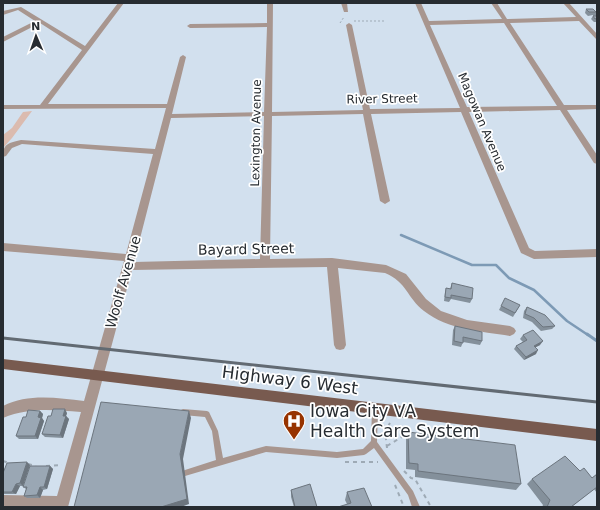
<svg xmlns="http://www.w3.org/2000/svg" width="600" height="510" viewBox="0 0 600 510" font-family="'DejaVu Sans',sans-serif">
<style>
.green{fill:#dbbbaf}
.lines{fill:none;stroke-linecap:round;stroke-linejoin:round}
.stream-far1{stroke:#7d9ab5;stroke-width:2.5}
.stream{stroke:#7d9ab5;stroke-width:3}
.path-far1{stroke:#9eaab5;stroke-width:1;stroke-dasharray:2 2;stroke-linecap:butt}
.path{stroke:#9eaab5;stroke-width:2;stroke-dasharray:4 4;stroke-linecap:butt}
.lane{fill:#a8968f;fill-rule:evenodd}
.street{fill:#a8968f;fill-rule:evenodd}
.primary{fill:#785a4f;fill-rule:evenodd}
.rail{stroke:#626a72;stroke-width:3}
.wall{fill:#84909b}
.shaded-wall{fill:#6c757e}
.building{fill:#9aa7b4;stroke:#6c757e}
.labels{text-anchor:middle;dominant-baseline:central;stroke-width:3.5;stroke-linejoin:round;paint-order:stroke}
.far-street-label{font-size:12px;fill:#272c31;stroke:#fff}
.street-label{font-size:14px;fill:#272c31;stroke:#fff}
.near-street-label{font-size:17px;fill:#272c31;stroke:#fff}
.near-poi-label{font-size:17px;fill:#272c31;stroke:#fff;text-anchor:start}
</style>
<rect width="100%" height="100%" fill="#d2e0ee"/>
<!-- green -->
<path class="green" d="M32,111L12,138L3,148V135L12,128L23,112Z"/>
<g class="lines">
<!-- stream-far1 -->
<path class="stream-far1" d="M401,235L472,265H496L509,278L534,290L567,321L588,335"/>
<!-- stream -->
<path class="stream" d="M587,334L597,341"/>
<!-- path-far1 -->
<g class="path-far1">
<path d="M354,21H384"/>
<path d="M340,23L344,17"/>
</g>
<!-- path -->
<g class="path">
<path d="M387,446L405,435L408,436"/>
<path d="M387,448L385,431L390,423"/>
<path d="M3,461L9,463"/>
<path d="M345,462H378"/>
<path d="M28,464L36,466"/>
<path d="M46,466L62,465"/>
<path d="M404,471L411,478L415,479L431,507"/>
<path d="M395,485L404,507"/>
</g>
<!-- lane -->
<path class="lane" d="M375,406L377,407L378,409L377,442L413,491L420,507H412L408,495L374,448L366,454L364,455L337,458L266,452L185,476L183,475L182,473L183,471L185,470L216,460L212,431L205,417L183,415L181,414L180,412L181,410L183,409L207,411L209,412L218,431L223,458L266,446L337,452L363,449L371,441L372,409L373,407Z"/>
<!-- street -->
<g class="street">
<path d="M118,3H124L48,104H167L180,57L183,55L186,57L172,114L264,112L267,27L190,28L187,26L190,24L267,23V3H273L272,112L363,110L346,25L349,23L352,25L370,109L460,108L415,3H421L429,21L502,19L491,3H497L507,19L576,17L563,3H569L597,34V40L579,21L510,23L564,105H597V109L567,110L597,155V164L594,163L560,110L469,112L529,248L535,251L597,249V257L534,259L521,253L461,112L371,114L390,201L385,204L380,201L363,114L272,116L270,259L332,258L386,265L406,274L426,299L441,311L467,320L510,326L514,328L516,331L514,334L510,336C481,331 448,330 424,311C407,298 407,282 385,273L338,268L346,345L344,349L340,350L336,349L334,345L327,267L132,270L68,507H3V495L57,496L81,412C53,410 30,407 3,418V406C28,393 58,398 84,401L124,261L3,251V243L126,254L153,154L22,144L12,148L6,156L3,157C3,143 9,143 21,140L155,149L166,108L3,109V105H40L82,50L40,23L3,42V37L35,21L18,10L3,15V11L21,7L85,46ZM504,23L557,106L467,107L430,25ZM264,116L260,259L134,262L171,118Z"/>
<path d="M341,3H347L348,12H344Z"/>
</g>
<!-- primary -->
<path class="primary" d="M3,359L597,429V441L3,369Z"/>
<!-- rail -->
<path class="rail" d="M3,338L597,402"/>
</g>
<!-- wall -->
<g class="wall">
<path d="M586,9L597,12V22H594L591,19L593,16V15L588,16L585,13Z"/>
<path d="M452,283L472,299L470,303L451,299L449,302L444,301L445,292L446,288L450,289Z"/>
<path d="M520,305L513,317L499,310L501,306Z"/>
<path d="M527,307L555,326L552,329L541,331L532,322L523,318L524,311Z"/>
<path d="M455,326L482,341L480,345L463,342L461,347L452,345L453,330Z"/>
<path d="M523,335L540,345L536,347V354L524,360L514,349L516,346L523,342L520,339Z"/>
<path d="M40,411L43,414L42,418L44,421L38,439H19L16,436L26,417Z"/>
<path d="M67,413L66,416L69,419L63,438L45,437L42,434L51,416Z"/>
<path d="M408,432L521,484L516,490L415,477V470L406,469V438Z"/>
<path d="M30,465L23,486H20L16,494H3V473Z"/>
<path d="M50,466L53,469L47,489L43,490L40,498H27L24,496L26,489L23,487Z"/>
<path d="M580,471L592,478L597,474V493L594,489L571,507H542L543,505L527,484L532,479Z"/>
<path d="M291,490L317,507H294L291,497Z"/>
<path d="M347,492L372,507L347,504L345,500Z"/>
</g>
<!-- shaded-wall -->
<g class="shaded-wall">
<path d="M543,341L540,345L532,349L534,346Z"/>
<path d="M538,350L536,354L524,360L526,357Z"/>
<path d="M65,409L67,413L66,416L69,419L63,438L60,435L63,416Z"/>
<path d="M40,411L43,414L42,418L44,421L38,439L35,436L38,417Z"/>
<path d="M189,411L191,418L183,459L189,504L181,507H161L180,454Z"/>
<path d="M27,462L30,465L23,486L20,483Z"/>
<path d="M50,466L53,469L47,489L44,487Z"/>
<path d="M16,484L20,486L16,494L12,492Z"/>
<path d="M40,487L43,490L40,498L37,495Z"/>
</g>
<!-- building -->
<g class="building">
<path d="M586,9H593L596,12H589Z"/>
<path d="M593,16H597V18L595,19Z"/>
<path d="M452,283L473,288L472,299L451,295V298L445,297L446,288L451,289Z"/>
<path d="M505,298L520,305L515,313L501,306Z"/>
<path d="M527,307L545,315L555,326L543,327L534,318L525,314Z"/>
<path d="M455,326L482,332V341L463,337V343L454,341Z"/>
<path d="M533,330L543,341L534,346L538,350L526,357L516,346L527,340L523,335Z"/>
<path d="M101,402L189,411L180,454L187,499L161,507H74Z"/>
<path d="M53,409H65L63,416H66L60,435L42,434L48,416H51Z"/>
<path d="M28,410L40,411L38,417L41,418L35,436H16L23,417H26Z"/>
<path d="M408,432L515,445L521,484L418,471V464L409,463Z"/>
<path d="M565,456L580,471L584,468L592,478L597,474V487L571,507H547L550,500L532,479Z"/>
<path d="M27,462L20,483L16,484L12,492H3V473L7,463Z"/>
<path d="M30,466H50L44,487H40L37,495L24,496L27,487H23Z"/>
<path d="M310,484L317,507H295L291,490Z"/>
<path d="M364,488L372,507H338L351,503L347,492Z"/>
</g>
<!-- icons -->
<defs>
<g id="hospital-pin" transform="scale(1.15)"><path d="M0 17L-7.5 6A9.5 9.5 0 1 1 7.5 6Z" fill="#973300" stroke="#fff"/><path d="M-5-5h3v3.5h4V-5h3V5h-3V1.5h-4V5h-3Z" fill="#fff"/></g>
</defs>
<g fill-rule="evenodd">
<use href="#hospital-pin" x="294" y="421"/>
</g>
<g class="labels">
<!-- far-street labels -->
<g class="far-street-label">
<text transform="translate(382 99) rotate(-1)">River Street</text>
<text transform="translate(482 122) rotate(67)">Magowan Avenue</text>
<text transform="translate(256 133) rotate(-89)">Lexington Avenue</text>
</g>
<!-- street labels -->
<g class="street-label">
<text transform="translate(246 249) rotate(-1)">Bayard Street</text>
<text transform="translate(123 282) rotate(-74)">Woolf Avenue</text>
</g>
<!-- near-street labels -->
<g class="near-street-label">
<text transform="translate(290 380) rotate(7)">Highway 6 West</text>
</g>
<!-- near-poi labels -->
<g class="near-poi-label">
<text x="310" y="411">Iowa City VA<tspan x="310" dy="20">Health Care System</tspan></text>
</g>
</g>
<!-- border -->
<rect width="600" height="510" fill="none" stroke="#272c31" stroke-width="8"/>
<!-- north arrow -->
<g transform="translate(36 36) rotate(358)" stroke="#ffffff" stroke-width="3" paint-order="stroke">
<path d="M0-3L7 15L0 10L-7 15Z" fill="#272c31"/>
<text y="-6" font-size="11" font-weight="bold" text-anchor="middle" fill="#272c31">N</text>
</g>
</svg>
